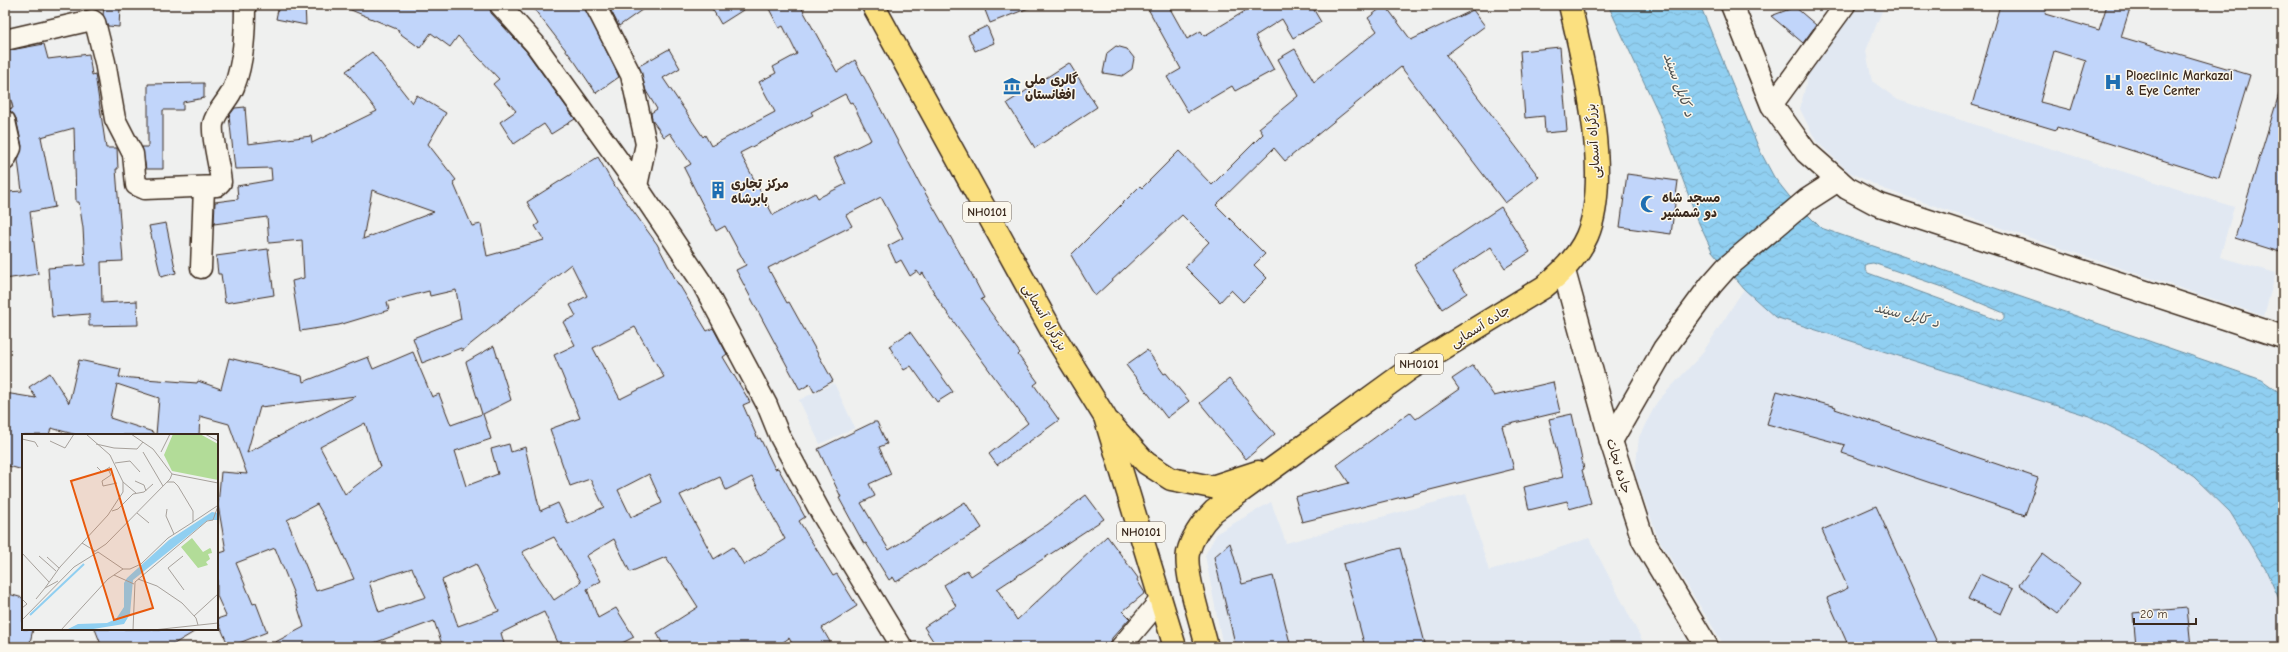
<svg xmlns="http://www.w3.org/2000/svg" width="2288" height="652" viewBox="0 0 2288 652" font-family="'Comic Neue','Playpen Sans Arabic',sans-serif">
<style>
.built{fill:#e1e8f2}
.water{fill:url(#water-waves);stroke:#6e8d9d;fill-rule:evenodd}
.building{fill:#c1d5fa;stroke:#3b2a1e;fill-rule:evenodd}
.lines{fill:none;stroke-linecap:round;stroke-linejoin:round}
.street-casing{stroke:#3b2a1e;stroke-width:23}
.secondary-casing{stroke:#3b2a1e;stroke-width:25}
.highway-casing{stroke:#3b2a1e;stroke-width:25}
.street{stroke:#fbf7ec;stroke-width:20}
.secondary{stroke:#fbf7ec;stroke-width:22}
.highway{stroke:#fbe080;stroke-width:22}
.labels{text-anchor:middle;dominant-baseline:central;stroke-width:3;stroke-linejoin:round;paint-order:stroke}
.shield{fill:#fbf7ec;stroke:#75685c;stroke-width:1}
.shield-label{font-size:12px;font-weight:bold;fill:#3b2a1e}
.poi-label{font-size:13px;font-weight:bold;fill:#3b2a1e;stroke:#fbf7ec;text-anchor:start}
.street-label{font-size:13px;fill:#3b2a1e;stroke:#fbf7ec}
.water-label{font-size:14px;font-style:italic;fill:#505353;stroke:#fbf7ec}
.inset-river{fill:none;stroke:#90cff1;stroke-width:2}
.inset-road{fill:none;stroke:#a7a19b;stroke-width:1}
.view{fill:#e8590c;fill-opacity:0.15;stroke:#e8590c;stroke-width:2}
.inset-edge{fill:none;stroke:#3b2a1e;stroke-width:2}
</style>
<defs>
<pattern id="water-waves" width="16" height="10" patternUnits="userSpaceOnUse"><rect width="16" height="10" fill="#90cff1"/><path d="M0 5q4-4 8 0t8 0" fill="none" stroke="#7db2ce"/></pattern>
</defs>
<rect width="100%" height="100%" fill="#eff0ef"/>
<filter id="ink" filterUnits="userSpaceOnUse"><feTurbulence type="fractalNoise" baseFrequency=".025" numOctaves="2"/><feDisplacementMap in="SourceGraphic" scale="8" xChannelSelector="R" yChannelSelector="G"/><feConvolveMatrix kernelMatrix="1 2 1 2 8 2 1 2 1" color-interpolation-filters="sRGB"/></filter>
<g filter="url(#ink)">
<!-- built -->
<g class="built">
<path d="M1859,5L1884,6L1866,51L1872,81L1898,100L2234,207L2220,257L2276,273L2264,316L1884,189L1849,172L1816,141L1800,109L1809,71Z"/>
<path d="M1744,289L1775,317L2089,416L2139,441L2194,477L2230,512L2266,570L2283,608V647H1725L1658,538L1635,473L1639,437L1657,402L1701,355Z"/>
<path d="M834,383L855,428L820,444L799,400Z"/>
<path d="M1466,494L1489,571L1589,538L1643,642L1651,647H1223L1205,555L1217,533L1271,502L1286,543Z"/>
</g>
<!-- water -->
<path class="water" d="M1608,5H1700L1760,151L1774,177L1789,196L1821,228L2262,380L2283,395V608L2266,570L2230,512L2194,477L2139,441L2089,416L1775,317L1744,289L1712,251L1698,221L1658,112ZM1873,263L1940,286L2004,313V319L2000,321L1868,273L1865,269L1866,264Z"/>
<!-- building -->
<g class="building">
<path d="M279,5H305L306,25L276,19Z"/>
<path d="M339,5H489L491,13L526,51L575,119L551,134L544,124L514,144L500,122L516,111L493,84L499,79L458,36L450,47L431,33L420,48L398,32L399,30Z"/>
<path d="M531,5H584L619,77L596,93L575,62Z"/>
<path d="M608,5H649L619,26Z"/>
<path d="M710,5H751L721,24Z"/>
<path d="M767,5H800L837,72L855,60L920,184L969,269L984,298L981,299L1020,353L1018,355L1038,382L1034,385L1059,420L997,465L989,454L1028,423L940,303L923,273L920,275L917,271L910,276L901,260L896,263L888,246L903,238L881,197L846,215L852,226L768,268L787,303L789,302L833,381L814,392L810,384L800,390L736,270L746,265L725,226L716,231L684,168L691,164L670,133L664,137L652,120L651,113L657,109L646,91L639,66L669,49L680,68L663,78L703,137L705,135L711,146L775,112L759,82L776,73L773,67L797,54L783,26L779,28ZM845,94L850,103L852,102L871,140L834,158L846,184L818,198L815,193L773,215L740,153L813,115L811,112Z"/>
<path d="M983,5H1034V6L990,23Z"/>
<path d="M1146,5H1168L1187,39L1201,31L1204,36L1255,5H1311L1321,22L1293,38L1282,19L1255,36L1274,70L1235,91L1232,86L1188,112L1167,77L1181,69Z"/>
<path d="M1385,5L1411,40L1473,10L1485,26L1446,55L1539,177L1505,203L1401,67L1285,161L1274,148L1216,205L1265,254L1254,265L1267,278L1243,302L1231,290L1220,302L1185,267L1209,242L1182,215L1095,296L1071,255L1140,186L1142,188L1179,151L1212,185L1263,134L1259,128L1298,96L1278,59L1295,49L1314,82L1377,31L1368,18Z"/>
<path d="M2000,5H2048L2045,14L2099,30L2107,5H2131L2121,37L2250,75L2219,178L2057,127L2056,130L1972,105ZM2054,51L2086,61L2071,110L2040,102Z"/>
<path d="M104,7L120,8L119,27L108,26L103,15Z"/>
<path d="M1795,7L1816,25L1803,43L1771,16Z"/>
<path d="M987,26L994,43L975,51L968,35Z"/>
<path d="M44,44L48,59L89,54L92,75L95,74L106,148H117L118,169H116L123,261L101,262L102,303L137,301L138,325L89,326V314L52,317L48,268L85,265L83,228L79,202H76L74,128L41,137L55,207L30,212L38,274L5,279V209L9,208L8,192L22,191L18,160L22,146L16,118L8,109L13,108L5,77V51Z"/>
<path d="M1116,46L1127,49L1134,58L1132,69L1122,76L1103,73L1107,53Z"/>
<path d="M1560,47L1567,131L1545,133L1544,116L1525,118L1520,51Z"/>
<path d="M372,52L412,103L417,95L446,113L428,144L456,180L453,182L472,226L481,224L487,256L544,240L535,226L539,223L527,202L598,157L612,182L657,244L679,286H680L707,331L713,328L727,354L723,357L750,402L743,405L758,439L760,438L775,469L778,468L805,517L799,521L833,576L837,574L857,606L822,628L833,647H794L789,638L776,647H664L657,633L698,607L666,557L630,572L614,539L586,556L601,581L587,589L598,618L616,608L634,637L614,647H560L544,612L501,633L505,647H443L434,621L363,647H266L304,627L293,592L275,548L236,563L253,604L256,603L267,632L229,647L217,619L226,616L217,596V554L226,551L218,505L221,472L247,474L229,424L200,416L199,435H156L159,398L117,384L110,418L153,432V435H77L51,428L49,435H23V470L5,465V393L36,398L29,387L50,373L69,403L79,360L121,369L119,377L197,383L198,381L221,389L229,358L302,376L303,382L368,357L373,369L413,352L432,397L439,394L451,425L482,414L466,362L494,346L511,400L483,414L491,439L455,451L466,486L498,474L491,449L509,444L511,452L525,447L540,511L558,503L568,524L604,507L590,479L570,486L550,429L580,418L554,355L575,345L563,322L576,316L570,305L587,296L571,264L462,351L461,348L422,363L413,338L461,319L456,290L430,296L429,291L387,302L389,310L339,325L300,331L292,281L304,278L302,240L269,243L267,217L214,224L215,202L238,199L237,186L272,180L271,168L235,169L229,116L235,108L245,107L248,144L311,136L312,143L377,111L346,71ZM372,190L434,212L363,239ZM635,327L664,377L620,399L593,348ZM356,396L247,453L260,407ZM365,423L380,467L345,494L320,447ZM649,474L662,503L631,517L618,490ZM720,477L726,490L752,477L785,539L744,565L733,547L714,559L680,495ZM317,504L332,530L354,579L316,591L287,520ZM554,537L581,582L554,600L522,552ZM476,564L499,611L458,626L442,580ZM412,568L426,597L379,612L369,582Z"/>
<path d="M1069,63L1097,107L1035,148L1007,103Z"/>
<path d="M204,83V98L183,102V110H163V169H146L142,147H148V84Z"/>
<path d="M2279,94H2283V253L2235,238Z"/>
<path d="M1627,174L1678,181L1671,234L1620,227Z"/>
<path d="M1501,207L1530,252L1505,268L1491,247L1453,272L1467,293L1442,309L1414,265Z"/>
<path d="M166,223L176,273L161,277L149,226Z"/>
<path d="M268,249L274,295L225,303L221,274H218L216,256Z"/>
<path d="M910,332L953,392L937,402L911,366L904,370L889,346Z"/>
<path d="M1147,350L1164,374L1166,373L1189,401L1167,418L1126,365Z"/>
<path d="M1473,365L1494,396L1553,382L1560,412L1502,426L1514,469L1302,522L1295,497L1349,483L1337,465L1410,412L1416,419L1459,389L1452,379Z"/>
<path d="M1229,379L1275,434L1246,459L1200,403Z"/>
<path d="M1777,391L1836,407L1835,409L2038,478L2025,515L1842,453L1845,445L1767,424Z"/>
<path d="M1572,414L1584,469L1582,470L1591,503L1569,509L1567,501L1529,510L1524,487L1563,477L1549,419Z"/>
<path d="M874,422H877L887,444L879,447L891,474L869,484L875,496L861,503L889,550L965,502L982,528L896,582L893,577L889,580L866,543L864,544L839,498L841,497L818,449Z"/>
<path d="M1086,495L1104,519L997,589L1017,620L1107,536L1138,578L1137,580L1145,593L1123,611L1130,618L1112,638L1110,647H937L924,627L956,606L944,585L967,570L971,576L1047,525Z"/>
<path d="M1876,506L1939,647H1849L1827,598L1848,588L1822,530Z"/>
<path d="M1230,543L1242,584L1273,576L1291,647H1236L1214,557Z"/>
<path d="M1400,548L1426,647H1365L1343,564Z"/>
<path d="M2042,554L2080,583L2057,614L2019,585Z"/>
<path d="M1980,574L2013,589L2001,614L1968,599Z"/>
<path d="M5,593L23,598V629H33L29,647H5Z"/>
<path d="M2187,608L2191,647H2136L2133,613Z"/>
<path d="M95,629H199L169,647H102Z"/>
</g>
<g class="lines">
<!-- street casing -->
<g class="street-casing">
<g id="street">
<path d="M500,5L535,44L637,186L702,283L767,405L780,437L821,513L902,647"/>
<path d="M595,5L631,75L646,144L637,186"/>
<path d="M5,40L92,20L95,22L105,62L115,119L133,154L136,185L145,189L217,186L221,182C220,168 211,136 213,124C216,110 229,100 234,87C244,61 245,32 245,5"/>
<path d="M1772,105L1845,5"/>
<path d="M5,121L11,148L5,160"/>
<path d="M201,268L204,187"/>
<path d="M1121,647L1161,599"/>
</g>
</g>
<!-- secondary casing -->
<g class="secondary-casing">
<g id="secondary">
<path d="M1732,5L1772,105L1806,152L1847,188L1877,204L2283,337"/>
<path d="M1564,271L1611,441L1643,540L1707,647"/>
<path d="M1611,441L1664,349L1711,285L1726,268L1807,200L1838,180"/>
</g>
</g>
<!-- highway casing -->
<g class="highway-casing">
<g id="highway">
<path d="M873,5L1054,335L1105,417L1175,647"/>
<path d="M1110,423L1146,463L1171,479L1212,487L1258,472"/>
<path d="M1207,647C1202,625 1184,573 1188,553C1192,536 1202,523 1214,511L1411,368L1544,287C1561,273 1578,257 1587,236C1612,178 1584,65 1570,5"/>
</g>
</g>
<!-- street -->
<use href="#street" class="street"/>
<!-- secondary -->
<use href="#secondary" class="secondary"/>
<!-- highway -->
<use href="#highway" class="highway"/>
</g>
</g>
<!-- icons -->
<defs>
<g id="hospital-bare" transform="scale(1.38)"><path d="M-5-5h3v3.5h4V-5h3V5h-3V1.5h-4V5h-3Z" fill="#1f6fb2" stroke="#fbf7ec" stroke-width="2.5" paint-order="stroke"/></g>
<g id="museum-bare" transform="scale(1.38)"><path d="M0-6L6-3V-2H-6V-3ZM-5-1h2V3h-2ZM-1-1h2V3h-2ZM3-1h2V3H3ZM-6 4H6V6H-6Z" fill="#1f6fb2" stroke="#fbf7ec" stroke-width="2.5" paint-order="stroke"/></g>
<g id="building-bare" transform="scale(1.38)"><path d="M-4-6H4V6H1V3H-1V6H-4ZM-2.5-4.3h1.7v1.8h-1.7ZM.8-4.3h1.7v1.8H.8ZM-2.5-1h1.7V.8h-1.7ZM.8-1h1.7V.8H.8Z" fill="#1f6fb2" stroke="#fbf7ec" stroke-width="2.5" paint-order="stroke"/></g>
<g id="mosque-bare" transform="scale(1.38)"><path d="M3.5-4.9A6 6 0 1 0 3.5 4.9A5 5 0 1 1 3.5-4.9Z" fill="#1f6fb2" stroke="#fbf7ec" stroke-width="2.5" paint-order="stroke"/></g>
</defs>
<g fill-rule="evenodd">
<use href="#hospital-bare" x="2113" y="82"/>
<use href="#museum-bare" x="1012" y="86"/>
<use href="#building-bare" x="718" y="190"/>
<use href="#mosque-bare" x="1649" y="204"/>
</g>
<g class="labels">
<!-- shield labels -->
<g class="shield">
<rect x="963" y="202" width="48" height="20" rx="3"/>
<rect x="1395" y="354" width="48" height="20" rx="3"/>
<rect x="1117" y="522" width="48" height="20" rx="3"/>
</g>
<g class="shield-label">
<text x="987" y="212">NH0101</text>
<text x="1419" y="364">NH0101</text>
<text x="1141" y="532">NH0101</text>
</g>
<!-- poi labels -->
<g class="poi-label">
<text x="2126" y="75">Ploeclinic Markazai<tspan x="2126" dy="15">&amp; Eye Center</tspan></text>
<text x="1025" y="79">گالری ملی<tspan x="1025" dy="15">افغانستان</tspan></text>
<text x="731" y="183">مرکز تجاری<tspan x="731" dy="15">بابرشاه</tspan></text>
<text x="1662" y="197">مسجد شاه<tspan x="1662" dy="15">دو شمشیر</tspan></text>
</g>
<!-- street labels -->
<g class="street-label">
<text transform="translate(1593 141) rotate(-94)">بزرگراه آسمایی</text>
<text transform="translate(1045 317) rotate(60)">بزرگراه آسمایی</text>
<text transform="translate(1480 326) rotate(-32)">جاده آسمایی</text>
<text transform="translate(1619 466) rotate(73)">جاده نجات</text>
</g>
<!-- water labels -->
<g class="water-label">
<text transform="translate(1679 85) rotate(70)">د کابل سيند</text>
<text transform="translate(1907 315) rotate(14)">د کابل سيند</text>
</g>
</g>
<!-- overview -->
<g transform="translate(22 434)">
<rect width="196" height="196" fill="#eff0ef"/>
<path d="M151,0H178L196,10V46L150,37L142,21ZM170,104L181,118L188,114L189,115L190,119L186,120L188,125L184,128L186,131L176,134L159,113Z" fill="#b2dc98"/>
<path d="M190,78L196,79V86H186L111,146L108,180L102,190L65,196H44L56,190L85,189L94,185L102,173V149L105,144L147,106Z" fill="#90cff1"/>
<path class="inset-river" d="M8,181L62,130"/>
<path class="inset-road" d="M109,0L131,15L150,40M183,0L196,7M0,5L13,8L16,13M28,7L43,14L52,0M74,10L92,14L115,15L121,8M121,18L141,52M139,18L148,0M93,29L108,27L118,38M75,33L80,38L88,33M86,35L89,41L80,47L81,52L95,49M150,40L196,49M113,47L122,51L124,57M101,48L114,59M145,75L144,82L152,100M90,77L96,75L111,60L122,58L131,50M196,78V92M115,79L127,89M171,88L195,72M60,109L73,117M72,118L84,110L148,45L150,40M0,119L27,148M17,122L34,137M161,122L146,134L162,156M25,123L37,134M92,141L112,150M116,145L135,152L160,169L174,184L176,191M36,147L23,154L38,133L86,81L101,58V48L88,21L64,0M0,165L5,170L0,174M14,165L23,154M172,182L196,160M0,186L52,133L76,118L101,135H108L119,130L146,104L171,88V77L156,52L152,48H145M39,196L86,145L101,135M111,196L113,148L185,87L191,86L196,72M131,196L196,189"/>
<path class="view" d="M89,35L131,174L92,186L49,47Z"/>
<rect width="196" height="196" class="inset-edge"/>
</g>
<!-- margin -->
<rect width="2288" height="652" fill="none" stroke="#fbf7ec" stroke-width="20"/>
<rect x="10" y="10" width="2268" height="632" fill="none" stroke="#3b2a1e" stroke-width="1.5" filter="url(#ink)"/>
<!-- scale -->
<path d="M2134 618v6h62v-6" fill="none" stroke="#3b2a1e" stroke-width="2"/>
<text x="2140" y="618" font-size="12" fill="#3b2a1e" stroke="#fbf7ec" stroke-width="3" paint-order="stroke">20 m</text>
</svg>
